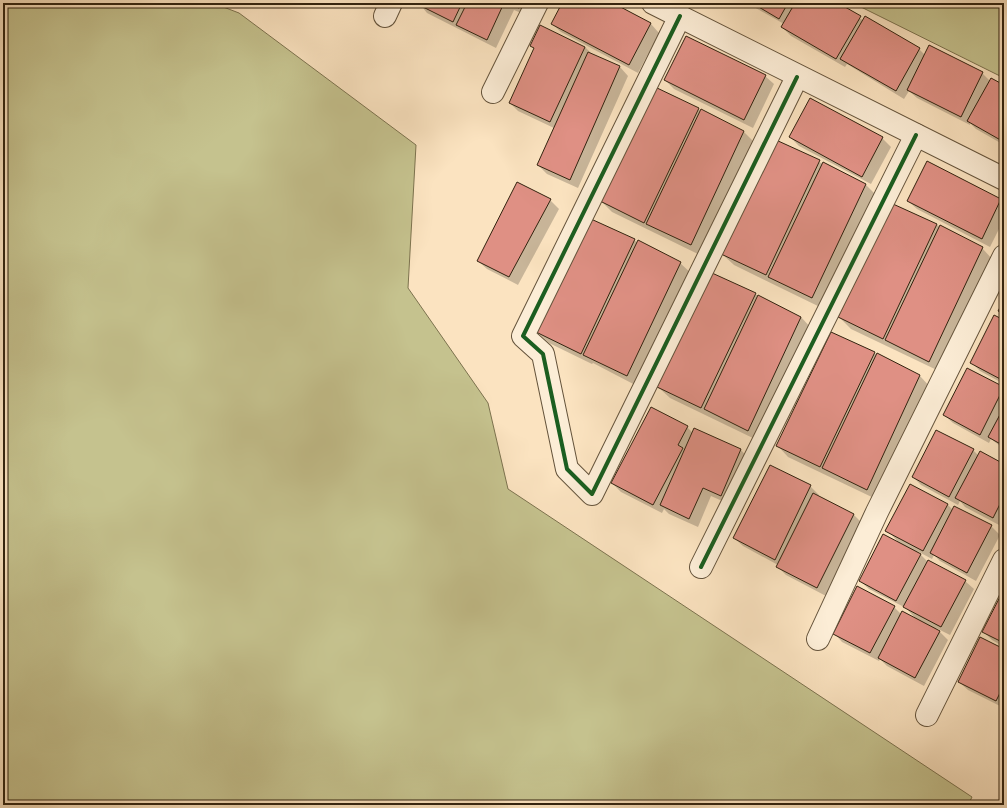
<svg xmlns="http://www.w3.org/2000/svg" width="1007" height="808" viewBox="0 0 1007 808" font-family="'Libre Bodoni',serif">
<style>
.green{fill:#c5c28e;stroke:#7c724e}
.shadow{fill:#0003}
.building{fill:#df9084;stroke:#32230f}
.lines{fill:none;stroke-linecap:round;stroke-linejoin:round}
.minor-casing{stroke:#64533b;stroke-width:24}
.minor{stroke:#fcedd6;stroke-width:22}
.cycleway-casing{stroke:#fcedd6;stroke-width:6}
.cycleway{stroke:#1b5e20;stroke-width:4}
</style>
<rect width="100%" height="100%" fill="#fbe3c0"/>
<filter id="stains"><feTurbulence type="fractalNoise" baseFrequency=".005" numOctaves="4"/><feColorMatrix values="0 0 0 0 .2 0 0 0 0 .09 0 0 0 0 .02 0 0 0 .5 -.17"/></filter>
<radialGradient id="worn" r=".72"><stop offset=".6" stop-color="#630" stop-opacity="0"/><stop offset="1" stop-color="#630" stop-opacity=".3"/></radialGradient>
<!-- green -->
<g class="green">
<path d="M3,3H213L239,13L416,145L408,288L488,403L508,489L972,797L968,805H3Z"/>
<path d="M853,3H1004V78Z"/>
</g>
<!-- shadow -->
<g class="shadow">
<path d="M419,3H534L528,16L514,10L496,48L427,13Z"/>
<path d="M563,3H611L651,24L659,33L638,73L561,32L552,24Z"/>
<path d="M747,3H836L864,21L865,18L919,49L925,55L982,73L990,81L1004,86V145L976,129L970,123V125L917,98L909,91L904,99L847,64L845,67L791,36L782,27L784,24Z"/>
<path d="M531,46L585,47L592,54L620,67L628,76L578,188L547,174L538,165L554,128L518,111L510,103L535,49Z"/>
<path d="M765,76L774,84L753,128L674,89L665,80Z"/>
<path d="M810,99L882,138L891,147L871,184L799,146L790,137Z"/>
<path d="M698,109L744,132L755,143L702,256L612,212L601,201Z"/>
<path d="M777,142L865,184L877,196L824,309L734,265L722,254Z"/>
<path d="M550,200L559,209L518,285L487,269L478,261Z"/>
<path d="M1000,200L1004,204V219L990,247L917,209L908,201Z"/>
<path d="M592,220L680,263L692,274L639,387L593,363L592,364L549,343L537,332Z"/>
<path d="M937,225L982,248L993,260L941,372L851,329L839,317Z"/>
<path d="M755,294L801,317L812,329L759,441L670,398L658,387Z"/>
<path d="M1004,322V384L980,371L971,362Z"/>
<path d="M874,353L920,376L931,388L878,500L788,457L777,445Z"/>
<path d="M968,369L1004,388V449L991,439L989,443L953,423L944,415Z"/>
<path d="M687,427L693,433L694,429L741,450L749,459L729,504L711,496L698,527L669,514L664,509L662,513L621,492L612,483Z"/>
<path d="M973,450L979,456L1004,465V521L1001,526L965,507L960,501L958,505L921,485L913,477Z"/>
<path d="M810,486L819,495L818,496L853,514L862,523L826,596L786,575L777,566L778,565L743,546L734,538Z"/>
<path d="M947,504L953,510L991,526L1000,535L976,581L940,561L934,555L932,559L917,551L928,562L965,581L974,589L950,635L936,628L948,640L924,686L887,666L880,659L879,661L842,642L834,633L894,607L901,614L916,619L906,608L869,589L860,581L899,543L887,530Z"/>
<path d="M1004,591V647L992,640L983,631Z"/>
<path d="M1004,650V708L968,690L959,682Z"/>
</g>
<!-- building -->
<g class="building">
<path d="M417,3H462L453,22L417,4Z"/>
<path d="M467,3H504L487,40L456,25Z"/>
<path d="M507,3H521L519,8Z"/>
<path d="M562,3H613L651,23L629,65L551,24Z"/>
<path d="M752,3H788L779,19Z"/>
<path d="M795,3H838L861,16L836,59L781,27Z"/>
<path d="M865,16L920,48L896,91L840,59Z"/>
<path d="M540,25L585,47L550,122L509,103L534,48L530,46Z"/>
<path d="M686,36L766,75L744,120L664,80Z"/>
<path d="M929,45L983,72L961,117L907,90Z"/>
<path d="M588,52L620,66L570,180L537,165Z"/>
<path d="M991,78L1004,85V142L967,121Z"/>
<path d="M655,87L699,108L644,223L600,201Z"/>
<path d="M810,98L883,137L862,177L789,137Z"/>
<path d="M701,109L744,131L691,245L646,224Z"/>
<path d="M776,140L820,160L766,275L721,254Z"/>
<path d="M927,161L1001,199L982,239L907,201Z"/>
<path d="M823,162L866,184L812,298L768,277Z"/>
<path d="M517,182L551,199L509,277L477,261Z"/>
<path d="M893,204L937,224L883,339L838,317Z"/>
<path d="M591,219L635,239L581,354L536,332Z"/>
<path d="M940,225L983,247L929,362L885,340Z"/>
<path d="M638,240L681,262L627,376L583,355Z"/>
<path d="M712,273L756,293L701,408L657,387Z"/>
<path d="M758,295L801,317L748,431L704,409Z"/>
<path d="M1004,300V314L998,311Z"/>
<path d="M994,315L1004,320V381L970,363Z"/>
<path d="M831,332L875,352L820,467L776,446Z"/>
<path d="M877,353L920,375L867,490L822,468Z"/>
<path d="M967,368L1004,387L980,435L943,415Z"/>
<path d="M651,407L688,426L678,445L683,448L653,505L611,483Z"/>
<path d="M1004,407V446L988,437Z"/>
<path d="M694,428L741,449L721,496L703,488L689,519L660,505Z"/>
<path d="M936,430L974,449L949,497L912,477Z"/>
<path d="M980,451L1004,464V496L993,518L955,498Z"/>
<path d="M770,465L811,485L775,560L733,538Z"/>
<path d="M910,484L948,504L923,551L885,531Z"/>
<path d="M813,493L854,514L817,588L776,567Z"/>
<path d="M954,506L992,525L967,573L930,553Z"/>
<path d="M883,534L921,554L896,601L859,581Z"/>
<path d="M928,560L966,580L941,627L903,607Z"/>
<path d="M857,586L895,606L870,653L833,634Z"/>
<path d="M1004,589V643L982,632Z"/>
<path d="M902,611L940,631L915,678L878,658Z"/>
<path d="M980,637L1004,649V685L996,701L958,682Z"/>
</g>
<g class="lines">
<!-- minor casing -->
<g class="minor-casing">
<g id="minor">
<path d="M653,3L1004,179"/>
<path d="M385,16L391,3"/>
<path d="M680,16L523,336L543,354L567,469L592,494L797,77"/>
<path d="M493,92L537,3"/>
<path d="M701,567L916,135"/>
<path d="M818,639L877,512L1004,256"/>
<path d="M927,715L1004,560"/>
</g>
</g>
<!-- minor -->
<use href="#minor" class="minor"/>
<!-- cycleway casing -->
<g class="cycleway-casing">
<g id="cycleway">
<path d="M680,16L523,336L543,354L567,469L592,494L797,77"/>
<path d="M701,567L916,135"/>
</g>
</g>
<!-- cycleway -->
<use href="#cycleway" class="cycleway"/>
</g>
<!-- margin -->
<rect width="1007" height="808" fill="none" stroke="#fbe3c0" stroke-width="16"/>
<rect x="4" y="4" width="999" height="800" fill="none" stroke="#32230f" stroke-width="2"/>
<rect x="8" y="8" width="991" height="792" fill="none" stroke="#32230f"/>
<rect width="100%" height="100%" filter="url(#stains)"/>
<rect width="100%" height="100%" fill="url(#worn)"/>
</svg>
